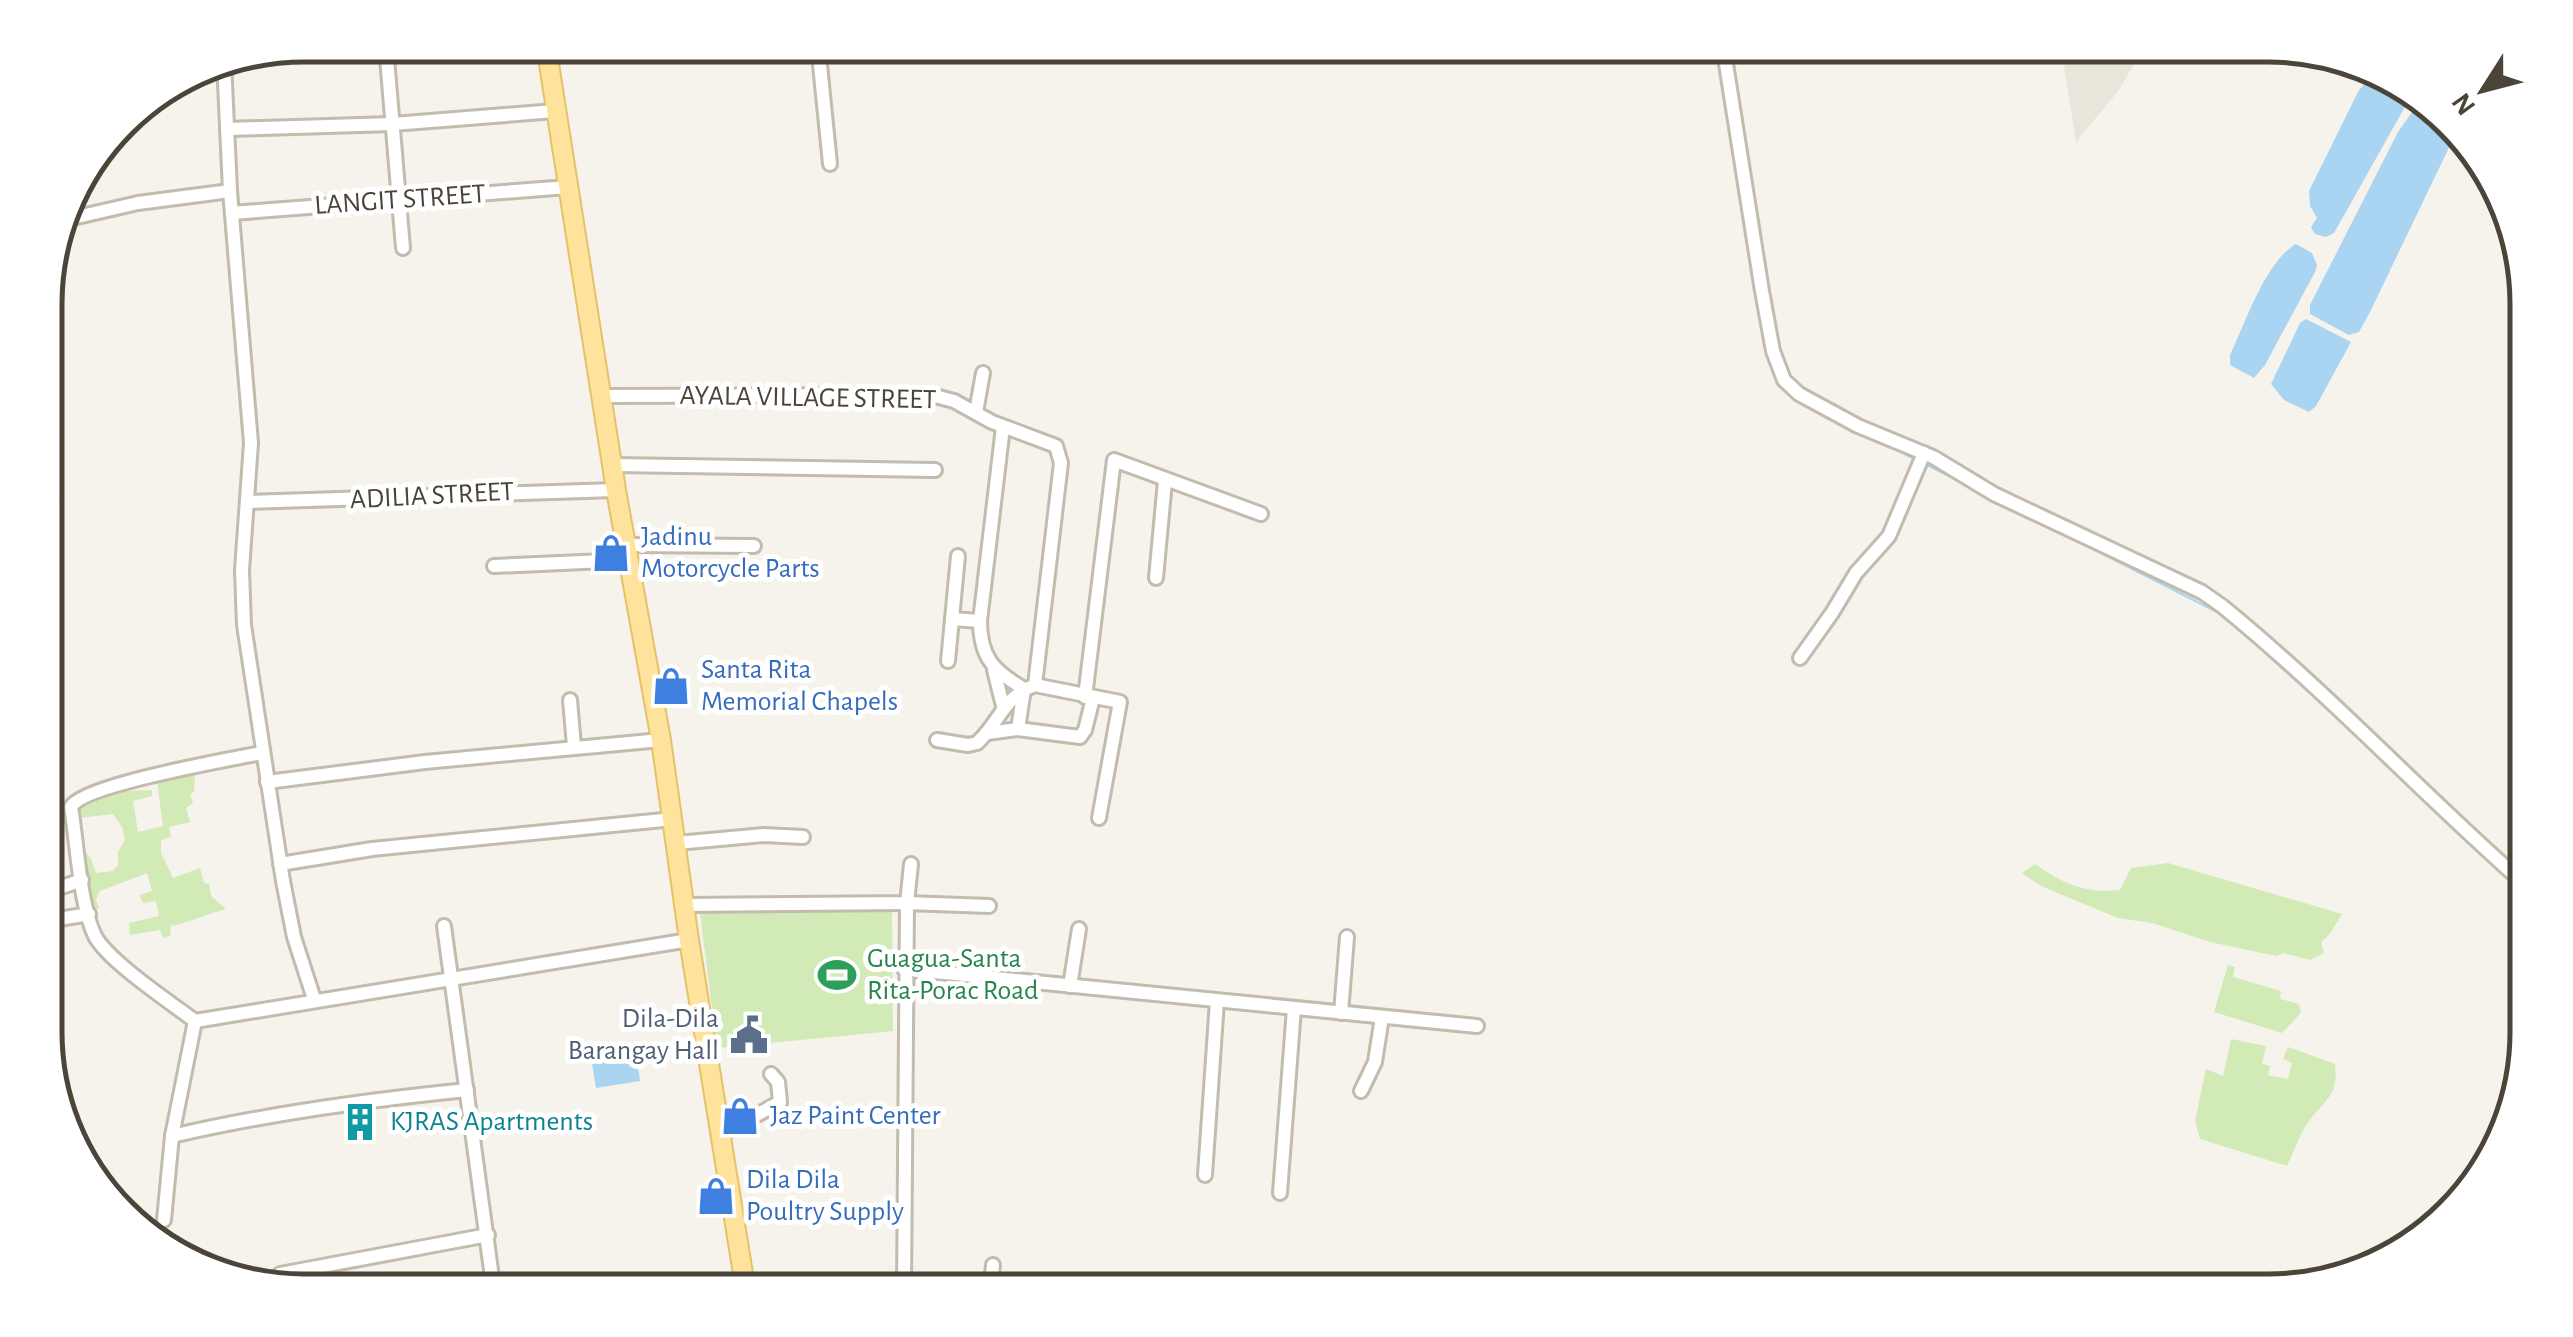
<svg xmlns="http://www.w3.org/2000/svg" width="2573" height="1337" viewBox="0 0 2573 1337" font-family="'Alegreya Sans',sans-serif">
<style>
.residential{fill:#eae5da}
.green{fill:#d2eab5}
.water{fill:#a9d4f2}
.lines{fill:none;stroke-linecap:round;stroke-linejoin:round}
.stream{stroke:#a9d4f2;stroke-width:2.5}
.minor-casing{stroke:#c2bbae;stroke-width:18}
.major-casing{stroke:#e6c16a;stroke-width:22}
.minor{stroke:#fff;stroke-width:12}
.major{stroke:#ffe39c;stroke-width:18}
.labels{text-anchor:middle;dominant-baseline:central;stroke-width:10;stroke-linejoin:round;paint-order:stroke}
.street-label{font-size:28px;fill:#4b4439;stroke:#fff}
.shop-label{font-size:28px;fill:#366cbe;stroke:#fff;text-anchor:start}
.leisure-label{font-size:28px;fill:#27864d;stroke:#fff;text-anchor:start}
.service-label{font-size:28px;fill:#4e5e75;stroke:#fff;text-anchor:end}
.culture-label{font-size:28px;fill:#0d838f;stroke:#fff;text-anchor:start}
.rim{fill:none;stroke:#4b4439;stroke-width:5}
</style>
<rect width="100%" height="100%" fill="#f6f3ec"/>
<!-- residential -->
<g class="residential">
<path d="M2073,45H2145L2119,90L2076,142L2064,67Z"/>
<path d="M2502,1091L2514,1093L2501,1148L2486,1164L2475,1158Z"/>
</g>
<!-- green -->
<g class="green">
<path d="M195,775L194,792L190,794L193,803L186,808L190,822L169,827L171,837L161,840V853L173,878L200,868L204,883L209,884L211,896L226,909C206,914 191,922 171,926L170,936L163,938L160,930L130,935L129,923L159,916L156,901L142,903L140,895L152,891L147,873L100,891L96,899L99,908L91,912L82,864L83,850L91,858L96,873L113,871L118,865V852L125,840L122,827L113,814L79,818L76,804L124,791L152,790V796L133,801L138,832L163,826L157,781Z"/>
<path d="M2168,863L2342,914L2329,935L2321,942L2324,953L2310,960L2283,953L2276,956L2210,942L2152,923L2118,918L2041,886L2022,873L2035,864C2063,884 2086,894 2120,890L2131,868Z"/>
<path d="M892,909L893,1031L717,1048L700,913Z"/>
<path d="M2228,965L2235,967L2233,977L2281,991L2280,999L2299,1004L2301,1013L2282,1033L2214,1012Z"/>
<path d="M2231,1039L2266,1046L2262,1064L2270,1066L2268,1075L2288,1079L2292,1063L2283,1059L2288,1047L2335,1064C2339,1095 2326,1099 2309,1121C2300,1133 2294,1152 2287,1166L2200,1139L2195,1121L2206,1069L2223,1076Z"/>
</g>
<!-- water -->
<g class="water">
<path d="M2372,76L2399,89L2406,105L2334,233L2326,237L2315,234L2311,227L2317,218L2310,206L2309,191L2359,90Z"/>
<path d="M2413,111L2432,115L2455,135L2371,310L2359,332L2349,335L2310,314V305L2398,132Z"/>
<path d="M2296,244L2312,253L2317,265L2315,272L2265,365L2254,378L2230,365V355C2246,322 2265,262 2296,244Z"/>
<path d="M2306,319L2351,342L2316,406L2309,412L2284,400L2271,384L2300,323Z"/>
<path d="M607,1054L609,1063L637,1059L640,1081L596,1088L591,1057Z"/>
</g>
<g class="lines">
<!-- stream -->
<g class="stream">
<path d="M1769,356C1772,374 1777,389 1795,398"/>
<path d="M1891,447L1915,459"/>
<path d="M1927,465L1969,486"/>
<path d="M2052,528L2223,615"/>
<path d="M2244,633L2353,732"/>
</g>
<!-- minor casing -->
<g class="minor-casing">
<g id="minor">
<path d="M818,45L830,164"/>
<path d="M1723,45L1762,291L1773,351L1784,380L1799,394L1858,426L1933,457L1994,494L2202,592L2222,606C2330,694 2424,796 2528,887"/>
<path d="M386,46L403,248"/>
<path d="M547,52L797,45"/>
<path d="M249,56L417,45"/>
<path d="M224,61L230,191L251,443L242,570L244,625L283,881L294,937L314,999"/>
<path d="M227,129L393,124L555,111"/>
<path d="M232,213L568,187"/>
<path d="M64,220L138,203L230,191"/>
<path d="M603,396L931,395L954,401L992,422L1056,446L1061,463L1035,685C1002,698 1000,722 977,743L968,745L937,740"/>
<path d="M976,412L983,373"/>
<path d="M613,465L935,470"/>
<path d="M249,502L616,490"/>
<path d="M626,545L754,546"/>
<path d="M494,566L628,560"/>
<path d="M1156,578L1165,481"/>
<path d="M952,619L958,556"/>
<path d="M980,621L1003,427"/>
<path d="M1800,658L1832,613L1856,573L1889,536L1924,453"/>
<path d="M948,661L952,619L980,621C980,658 994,671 1024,689L1018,729"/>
<path d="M994,670L1003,706"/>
<path d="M1035,685L1120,702L1099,818"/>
<path d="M1085,697L1114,460L1261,514"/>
<path d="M570,700L574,746"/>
<path d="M987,733L1018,729L1080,737L1085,730L1093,698"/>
<path d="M267,782L425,762L661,740"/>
<path d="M677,843L764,835L803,837"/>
<path d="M280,864L372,849L673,819"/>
<path d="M47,892L82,880"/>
<path d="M685,905L907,903L911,864"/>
<path d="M47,921L89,914"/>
<path d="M444,926L494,1292"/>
<path d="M904,969L1477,1026"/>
<path d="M1070,986L1079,929"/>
<path d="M1341,1013L1347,937"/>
<path d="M195,1021L689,940"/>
<path d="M1361,1091L1375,1062L1382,1017"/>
<path d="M721,1135L780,1102L778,1082L771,1074"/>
<path d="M172,1136C270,1113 367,1100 467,1090"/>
<path d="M1205,1175L1217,1001"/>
<path d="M1280,1193L1294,1008"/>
<path d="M164,1220L172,1136L195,1021C171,1003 108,961 95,936C80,906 77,842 71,807C83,785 231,759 262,753"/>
<path d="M283,1287L277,1277L280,1274L488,1235"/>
<path d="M904,1292L907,903L989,906"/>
<path d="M990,1292L993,1265"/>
</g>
</g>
<!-- major casing -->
<g class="major-casing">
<path id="major" d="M546,45L616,490L661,740L689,940L746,1292"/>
</g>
<!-- minor -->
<use href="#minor" class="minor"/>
<!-- major -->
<use href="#major" class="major"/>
</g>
<!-- icons -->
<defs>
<g id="shop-bare" transform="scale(3)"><path d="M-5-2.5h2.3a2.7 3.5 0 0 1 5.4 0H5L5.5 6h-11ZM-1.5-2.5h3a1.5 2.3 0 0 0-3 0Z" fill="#3f7fe0" stroke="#fff" stroke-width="2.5" paint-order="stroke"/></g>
<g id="stadium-bare" transform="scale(3)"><path d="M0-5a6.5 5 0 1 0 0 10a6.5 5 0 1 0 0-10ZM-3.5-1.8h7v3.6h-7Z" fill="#2e9e5b" stroke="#fff" stroke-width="2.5" paint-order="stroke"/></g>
<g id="civic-bare" transform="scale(3)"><path d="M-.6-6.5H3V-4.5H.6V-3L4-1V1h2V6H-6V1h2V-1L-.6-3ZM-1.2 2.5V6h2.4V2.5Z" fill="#5c6f8a" stroke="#fff" stroke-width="2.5" paint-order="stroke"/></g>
<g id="building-bare" transform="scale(3)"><path d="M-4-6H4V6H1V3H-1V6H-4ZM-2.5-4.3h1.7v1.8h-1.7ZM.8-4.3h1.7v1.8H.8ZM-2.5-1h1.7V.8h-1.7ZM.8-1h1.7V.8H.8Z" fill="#0f9aa8" stroke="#fff" stroke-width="2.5" paint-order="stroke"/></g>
</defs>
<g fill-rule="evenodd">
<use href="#shop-bare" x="611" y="553"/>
<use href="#shop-bare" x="671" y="686"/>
<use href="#stadium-bare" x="837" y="975"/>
<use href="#civic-bare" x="749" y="1035"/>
<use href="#shop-bare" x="740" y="1116"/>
<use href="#building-bare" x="360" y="1122"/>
<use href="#shop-bare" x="716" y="1196"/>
</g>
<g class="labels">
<!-- street labels -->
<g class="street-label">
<text transform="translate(400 200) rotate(-4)">LANGIT STREET</text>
<text transform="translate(808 398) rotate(1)">AYALA VILLAGE STREET</text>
<text transform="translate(432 496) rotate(-3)">ADILIA STREET</text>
</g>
<!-- shop labels -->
<g class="shop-label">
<text x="641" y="537">Jadinu<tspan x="641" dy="32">Motorcycle Parts</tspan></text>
<text x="701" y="670">Santa Rita<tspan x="701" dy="32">Memorial Chapels</tspan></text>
<text x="770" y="1116">Jaz Paint Center</text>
<text x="746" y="1180">Dila Dila<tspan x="746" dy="32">Poultry Supply</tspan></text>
</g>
<!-- leisure labels -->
<g class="leisure-label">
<text x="867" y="959">Guagua-Santa<tspan x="867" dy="32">Rita-Porac Road</tspan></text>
</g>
<!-- service labels -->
<g class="service-label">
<text x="719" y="1019">Dila-Dila<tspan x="719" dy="32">Barangay Hall</tspan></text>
</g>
<!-- culture labels -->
<g class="culture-label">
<text x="390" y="1122">KJRAS Apartments</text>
</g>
</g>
<!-- crop -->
<path d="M0 0H2573V1337H0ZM304 62H2268A242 242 0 0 1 2510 304V1032A242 242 0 0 1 2268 1274H304A242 242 0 0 1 62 1032V304A242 242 0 0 1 304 62Z" fill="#fff" fill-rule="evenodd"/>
<path class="rim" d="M304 62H2268A242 242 0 0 1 2510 304V1032A242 242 0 0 1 2268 1274H304A242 242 0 0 1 62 1032V304A242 242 0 0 1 304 62Z"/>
<!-- north arrow -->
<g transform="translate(2483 90) rotate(234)" stroke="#ffffff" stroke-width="8" paint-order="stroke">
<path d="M0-8L18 38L0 25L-18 38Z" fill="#4b4439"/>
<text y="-15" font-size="28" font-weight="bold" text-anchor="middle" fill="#4b4439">N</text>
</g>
</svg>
